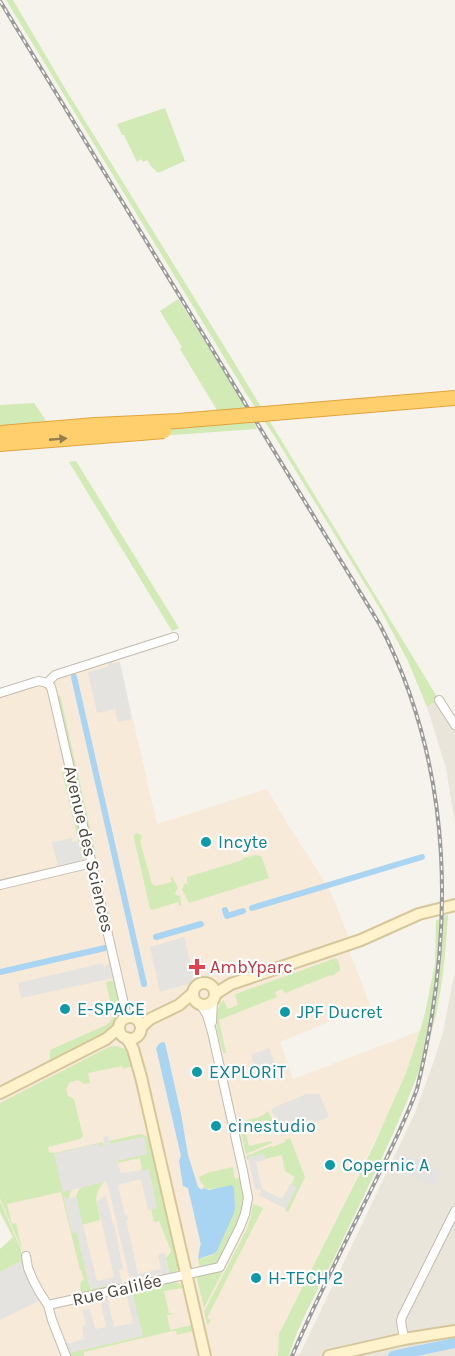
<svg xmlns="http://www.w3.org/2000/svg" width="455" height="1356" viewBox="0 0 455 1356" font-family="Karla,sans-serif">
<style>
.residential{fill:#eae5da}
.commercial{fill:#f7ead8}
.green{fill:#d2eab5}
.parking{fill:#e5e3e0}
.water{fill:#a9d4f2}
.lines{fill:none;stroke-linecap:round;stroke-linejoin:round}
.canal{stroke:#a9d4f2;stroke-width:6}
.river{stroke:#a9d4f2;stroke-width:10}
.street-casing{stroke:#c2bbae;stroke-width:10}
.secondary-casing{stroke:#d6c79b;stroke-width:14}
.highway-casing{stroke:#e0a43c;stroke-width:16}
.street{stroke:#fff;stroke-width:8}
.secondary{stroke:#fff3cd;stroke-width:10}
.highway{stroke:#ffcf6e;stroke-width:14}
.rail-casing{stroke:#9a9a9a;stroke-width:4}
.rail{stroke:#fff;stroke-width:1.5;stroke-dasharray:4.5;stroke-linecap:butt}
.highway-bridge-casing{stroke:#e0a43c;stroke-width:16;stroke-linecap:butt}
.highway-bridge{stroke:#ffcf6e;stroke-width:14}
.oneway{fill:#937c4e}
.culture-dot{fill:#0f9aa8;stroke:#fff;stroke-width:2}
.health-dot{fill:#e0444e;stroke:#fff;stroke-width:2}
.labels{text-anchor:middle;dominant-baseline:central;stroke-width:4.5;stroke-linejoin:round;paint-order:stroke}
.culture-label{font-size:18px;fill:#0d838f;stroke:#fff;text-anchor:start}
.street-label{font-size:18px;fill:#4b4439;stroke:#fff}
.health-label{font-size:18px;fill:#be3a42;stroke:#fff;text-anchor:start}
</style>
<rect width="100%" height="100%" fill="#f6f3ec"/>
<!-- residential -->
<g class="residential">
<path d="M439,700L455,725V824L446,768L427,707Z"/>
<path d="M455,970V1356H295L300,1354L415,1113L435,1058L443,1032Z"/>
</g>
<!-- commercial -->
<path class="commercial" d="M118,655L157,824L267,789L290,828L330,890L353,948L350,953L370,1005L280,1042L293,1079L420,1031L406,1073L389,1113L279,1334L278,1356H0V1249L13,1238L0,1213V693L49,680Z"/>
<!-- green -->
<g class="green">
<path d="M6,0H13L69,95L226,349L439,700L427,707L408,661L379,607L275,437L249,398Z"/>
<path d="M165,108L185,161L158,173L151,166L147,160L143,162L141,159L137,162L124,135H122L117,124Z"/>
<path d="M178,299L242,401L257,429L62,443L0,451V405L34,403L47,422L218,412L180,349L182,347L160,311Z"/>
<path d="M76,461L179,628L172,631L69,462Z"/>
<path d="M60,695L95,850L92,851L57,696Z"/>
<path d="M67,771L86,852L83,861L62,772Z"/>
<path d="M137,833L141,835L142,837L140,841L152,884L156,886L172,882L170,877L173,878L178,888L175,893L176,895L180,896L181,905L179,906L178,902L152,910L150,909L134,838V835Z"/>
<path d="M256,855L261,856L262,858L269,878L189,903L182,890L185,883L190,886L187,883V877L243,860V858Z"/>
<path d="M448,915C446,948 443,983 436,1015C416,1096 372,1177 337,1252C321,1285 299,1321 289,1356H278L279,1334L374,1145L406,1073L420,1031L425,1013L435,964L436,920L442,919V916Z"/>
<path d="M336,958C339,962 340,965 340,970L332,976L331,975L285,993L282,989L275,992L277,997L219,1020L226,1053H223C219,1035 210,1016 223,1000L228,1009L238,1005L235,995L236,994Z"/>
<path d="M115,980L122,1012L114,1027L109,1033L50,1064V1050L106,1025L111,1021L113,1015L106,982Z"/>
<path d="M116,1046L129,1050L133,1066L123,1069L122,1066L88,1073L90,1083L84,1084L78,1080L70,1082L66,1089L68,1096L74,1099L83,1136L80,1139L48,1147L49,1152L54,1153L103,1142L104,1147L63,1191L72,1189L70,1193L69,1198H64L72,1232L77,1233L90,1289L116,1283L117,1287L84,1294C79,1291 80,1286 81,1281L84,1280L81,1270H80L61,1192L7,1204L12,1224L16,1223L22,1250L0,1198V1103L109,1047Z"/>
<path d="M268,1111L273,1121H269V1125H268L266,1120L244,1125L249,1146L271,1141L272,1143L246,1154L239,1123C248,1118 260,1120 268,1111Z"/>
<path d="M140,1134L147,1136L150,1140L178,1266L177,1271L170,1275L166,1258L168,1256L171,1251L159,1221L154,1222L151,1209L157,1208L142,1170L140,1158L118,1163L117,1160L147,1154L144,1137L110,1144L109,1141Z"/>
<path d="M290,1138L305,1177L288,1212L285,1210L296,1187L291,1185L295,1177L285,1171L282,1155L265,1159L264,1154L248,1158L249,1159L247,1160L246,1156L271,1146L272,1147L285,1142V1140Z"/>
<path d="M233,1167L235,1179L242,1177L245,1198L243,1212L219,1264L200,1268L198,1259L213,1255L217,1251L235,1207L234,1188C223,1185 214,1191 203,1188L205,1186L201,1183L199,1177L210,1172Z"/>
<path d="M104,1182C90,1199 99,1202 100,1220L82,1225L76,1197C78,1184 93,1185 104,1182Z"/>
<path d="M0,1201L21,1250L23,1265L22,1266L20,1262L0,1272V1249L13,1237L0,1212Z"/>
<path d="M253,1204L263,1208L207,1318L211,1320L207,1325L204,1312L247,1229L251,1216Z"/>
<path d="M224,1269L204,1308L196,1275Z"/>
<path d="M173,1282L179,1283L183,1288L164,1291L169,1313L175,1314L167,1315L170,1330L192,1325L193,1331L177,1335L176,1331H172L84,1352V1356H70L68,1353L142,1336L132,1291Z"/>
</g>
<!-- parking -->
<g class="parking">
<path d="M110,657L113,664L120,662L132,719L118,722L115,709L97,713L88,672L109,666L106,659Z"/>
<path d="M71,838L73,842L78,841L83,861L58,866L52,842Z"/>
<path d="M184,937L195,982L160,992L150,947Z"/>
<path d="M114,960L118,977L21,998L18,983L103,963L104,968Z"/>
<path d="M269,1048L279,1074L260,1081L251,1055Z"/>
<path d="M306,1094H319L329,1117L283,1136L271,1109Z"/>
<path d="M108,1136L110,1144L144,1137L147,1154L117,1161L121,1173L149,1169L157,1208L148,1210L141,1179L118,1185L125,1215H127L128,1219L126,1220L138,1274L161,1269L158,1254L163,1253L165,1254L170,1275L163,1276L162,1273L140,1279L141,1281L135,1283L133,1276H129L108,1185L104,1182L63,1192L54,1154L99,1143L100,1146L105,1145L103,1137Z"/>
<path d="M264,1154L265,1160L256,1162L262,1189L282,1199L290,1184L297,1187L286,1209L259,1195L261,1191L260,1189L255,1190L248,1157Z"/>
<path d="M404,1154L441,1172L434,1186L397,1169Z"/>
<path d="M106,1195L113,1224H114L123,1269L119,1270L122,1283L90,1289L77,1234L72,1232L64,1197L69,1198L76,1197L97,1281L114,1277L97,1202Z"/>
<path d="M20,1262L22,1266L25,1265L41,1300L0,1320V1272Z"/>
<path d="M132,1291L143,1336L68,1353L64,1342L69,1343L84,1339L82,1326L86,1325L82,1310L90,1309L95,1329L106,1327L100,1299L107,1297L114,1327L133,1323L126,1293Z"/>
</g>
<!-- water -->
<path class="water" d="M163,1042L165,1043L181,1114L188,1155L198,1187L202,1190L203,1188L209,1190L232,1185L234,1188L235,1207L234,1213L217,1251L213,1254L198,1259L200,1246L201,1245L188,1188L183,1186L179,1161L181,1156L156,1048L160,1043Z"/>
<g class="lines">
<!-- canal -->
<g class="canal">
<path d="M74,677L144,984"/>
<path d="M252,908L422,857"/>
<path d="M225,910L227,916L243,911"/>
<path d="M156,937L201,924"/>
<path d="M0,972L105,948"/>
</g>
<!-- river -->
<path class="river" d="M393,1356L455,1343"/>
<!-- street casing -->
<g class="street-casing">
<g id="street">
<path d="M47,683L51,687L53,695L127,1017"/>
<path d="M47,683L55,675L174,637"/>
<path d="M0,693L35,682L39,681L47,683"/>
<path d="M439,700L455,725"/>
<path d="M0,885L92,863"/>
<path d="M212,1022L213,1000"/>
<path d="M26,1256L28,1268L33,1280L40,1293L48,1305L52,1320L66,1356"/>
<path d="M48,1305L220,1267L240,1227L245,1214L248,1198L243,1171L212,1032L207,1015L201,1005"/>
<path d="M404,1339L401,1321L402,1317L455,1211"/>
</g>
</g>
<!-- secondary casing -->
<g class="secondary-casing">
<g id="secondary">
<circle cx="204" cy="994" r="11"/>
<path d="M215,994L231,984L361,940L419,914L455,905"/>
<circle cx="130" cy="1028" r="11"/>
<path d="M141,1027L150,1019L179,1005L193,993"/>
<path d="M127,1038L133,1049L141,1077L205,1356"/>
<path d="M0,1093L106,1039L119,1028"/>
<path d="M329,1356L404,1339L455,1331"/>
</g>
</g>
<!-- highway casing -->
<g class="highway-casing">
<g id="highway">
<path d="M0,433L95,425L139,423"/>
<path d="M0,444L140,433"/>
</g>
</g>
<!-- street -->
<use href="#street" class="street"/>
<!-- secondary -->
<use href="#secondary" class="secondary"/>
<!-- highway -->
<use href="#highway" class="highway"/>
<!-- rail casing -->
<g class="rail-casing">
<path id="rail" d="M0,1L380,625C455,770 455,933 417,1089C405,1122 389,1153 374,1184C346,1241 317,1298 292,1356"/>
</g>
<!-- rail -->
<use href="#rail" class="rail"/>
<!-- highway-bridge casing -->
<g class="highway-bridge-casing">
<g id="highway-bridge">
<path d="M139,423L178,421L455,398"/>
<path d="M140,433L164,431"/>
</g>
</g>
<!-- highway-bridge -->
<use href="#highway-bridge" class="highway-bridge"/>
</g>
<!-- one-way arrows -->
<defs><path id="oneway-solid" d="M-6-.8H1V-3.2L6.5 0L1 3.2V.8H-6Z" transform="scale(1.5)"/></defs>
<use class="oneway" href="#oneway-solid" transform="translate(58 439) rotate(-5)"/>
<!-- markers -->
<g class="culture-dot">
<circle cx="206" cy="842" r="6"/>
<circle cx="65" cy="1009" r="6"/>
<circle cx="285" cy="1012" r="6"/>
<circle cx="197" cy="1072" r="6"/>
<circle cx="216" cy="1126" r="6"/>
<circle cx="330" cy="1165" r="6"/>
<circle cx="256" cy="1278" r="6"/>
</g>
<path class="health-dot" d="M194 958h6v6h6v6h-6v6h-6v-6h-6v-6h6z"/>
<g class="labels">
<!-- culture labels -->
<g class="culture-label">
<text x="218" y="842">Incyte</text>
<text x="77" y="1009">E-SPACE</text>
<text x="297" y="1012">JPF Ducret</text>
<text x="209" y="1072">EXPLORiT</text>
<text x="228" y="1126">cinestudio</text>
<text x="342" y="1165">Copernic A</text>
<text x="268" y="1278">H-TECH 2</text>
</g>
<!-- street labels -->
<g class="street-label">
<text transform="translate(89 849) rotate(77)">Avenue des Sciences</text>
<text transform="translate(117 1290) rotate(-13)">Rue Galilée</text>
</g>
<!-- health labels -->
<g class="health-label">
<text x="210" y="967">AmbYparc</text>
</g>
</g>
</svg>
